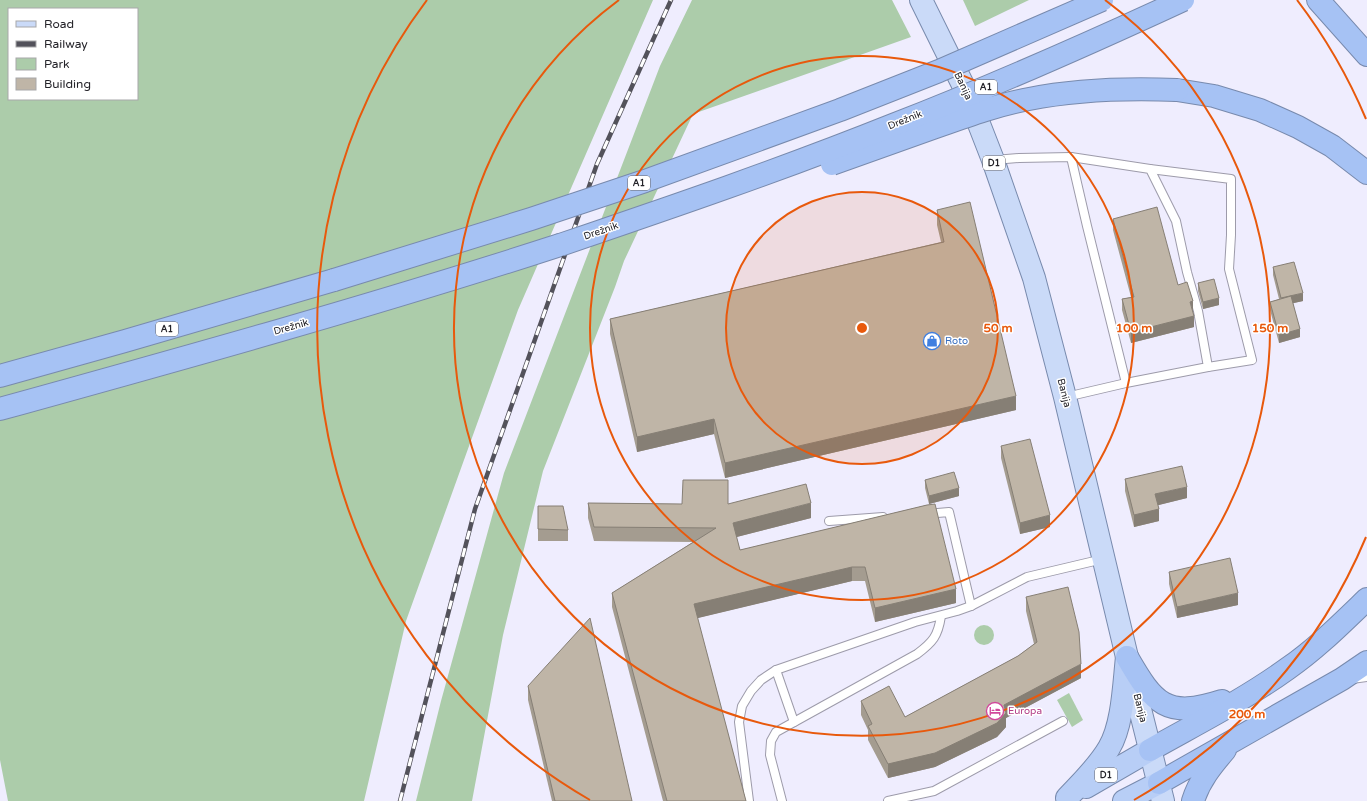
<svg xmlns="http://www.w3.org/2000/svg" width="1367" height="801" viewBox="0 0 1367 801" font-family="'Varela Round',sans-serif">
<style>
.green{fill:#acccaa;fill-rule:evenodd}
.lines{fill:none;stroke-linecap:round;stroke-linejoin:round}
.service-casing{stroke:#9d9baa;stroke-width:10}
.primary-casing{stroke:#788aad;stroke-width:24}
.trunk-casing{stroke:#788aad;stroke-width:24}
.motorway-casing{stroke:#788aad;stroke-width:24}
.service{stroke:#fff;stroke-width:8}
.primary{stroke:#cadaf8;stroke-width:22}
.trunk{stroke:#b8cef6;stroke-width:22}
.motorway{stroke:#a6c2f4;stroke-width:22}
.rail-casing{stroke:#53525b;stroke-width:4.5}
.rail{stroke:#fff;stroke-width:3;stroke-dasharray:9;stroke-linecap:butt}
.motorway-bridge-casing{stroke:#788aad;stroke-width:24;stroke-linecap:butt}
.motorway-bridge{stroke:#a6c2f4;stroke-width:22}
.wall{fill:#a49c90}
.shaded-wall{fill:#867f75}
.building{fill:#bfb5a7;stroke:#867f75}
.ring{fill:none;stroke:#e8590c;stroke-width:2}
.labels{text-anchor:middle;dominant-baseline:central;stroke-width:3;stroke-linejoin:round;paint-order:stroke}
.shield{fill:#fff;stroke:#666569;stroke-width:1}
.shield-label{font-size:9px;font-weight:bold;fill:#242329}
.street-label{font-size:10px;fill:#242329;stroke:#fff}
.shop-label{font-size:10px;fill:#366cbe;stroke:#fff;text-anchor:start}
.hotel-label{font-size:10px;fill:#b23c85;stroke:#fff;text-anchor:start}
.centre{fill:#e8590c;stroke:#fff;stroke-width:2}
.ring-label{font-size:12px;text-anchor:middle;font-weight:bold;fill:#e8590c;stroke:#fff;stroke-width:3;stroke-linejoin:round;paint-order:stroke}
</style>
<rect width="100%" height="100%" fill="#efedfe"/>
<!-- green -->
<g class="green">
<path d="M0,0H653L518,310L406,621L364,801H8L0,760ZM9,9H137V99H9Z"/>
<path d="M692,0H892L911,37L693,114L624,261L615,287L543,471L503,635L472,801H416L441,701L504,473L660,66Z"/>
<path d="M963,0H1029L975,26Z"/>
<circle cx="984" cy="635" r="10"/>
<path d="M1069,693L1083,720L1072,727L1057,700Z"/>
</g>
<g class="lines">
<!-- service casing -->
<g class="service-casing">
<g id="service">
<path d="M1071,157L1087,226L1126,383"/>
<path d="M994,160L1019,158L1071,157L1150,169L1176,221L1187,272L1198,311L1208,367L1126,383L1066,397"/>
<path d="M1150,169L1231,179V235L1229,269L1252,360L1208,367"/>
<path d="M926,514L949,512L971,606"/>
<path d="M829,521L883,517"/>
<path d="M776,670L794,722"/>
<path d="M1352,679L1367,677"/>
<path d="M749,801L739,722L742,706L751,691L761,680L776,670L915,622L957,611L971,606L1027,577L1103,559"/>
<path d="M782,801L770,755L771,741L776,732L917,654C933,642 938,636 941,616"/>
<path d="M888,801L934,791L1063,721"/>
</g>
</g>
<!-- primary casing -->
<g class="primary-casing">
<path id="primary" d="M921,0L962,83L972,106L993,160L1034,278L1065,397L1127,657L1163,801"/>
</g>
<!-- trunk casing -->
<g class="trunk-casing">
<g id="trunk">
<path d="M1086,787L1150,750"/>
<path d="M1067,798C1082,782 1098,767 1109,748C1123,725 1124,683 1127,657"/>
<path d="M1124,801L1159,783"/>
</g>
</g>
<!-- motorway casing -->
<g class="motorway-casing">
<g id="motorway">
<path d="M1318,0L1367,55"/>
<path d="M1177,90L1214,96L1260,110L1298,127L1332,146L1367,173"/>
<path d="M0,376L125,341L334,280"/>
<path d="M0,409C188,357 375,305 560,245"/>
<path d="M1127,657C1154,704 1166,719 1222,701"/>
<path d="M1150,750C1196,724 1244,700 1287,669C1316,649 1341,624 1367,599"/>
<path d="M1159,783L1342,679L1367,662"/>
<path d="M1193,801C1199,781 1212,765 1225,750"/>
</g>
</g>
<!-- service -->
<use href="#service" class="service"/>
<!-- primary -->
<use href="#primary" class="primary"/>
<!-- trunk -->
<use href="#trunk" class="trunk"/>
<!-- motorway -->
<use href="#motorway" class="motorway"/>
<!-- rail casing -->
<g class="rail-casing">
<path id="rail" d="M400,801L475,509L597,164L671,0"/>
</g>
<!-- rail -->
<use href="#rail" class="rail"/>
<!-- motorway-bridge casing -->
<g class="motorway-bridge-casing">
<g id="motorway-bridge">
<path d="M832,164C866,152 899,140 933,128C964,117 996,105 1029,99C1079,89 1127,88 1177,90"/>
<path d="M560,245C672,207 783,169 893,125C991,87 1088,44 1183,0"/>
<path d="M334,280L531,219L645,181L840,110L939,71L1102,0"/>
</g>
</g>
<!-- motorway-bridge -->
<use href="#motorway-bridge" class="motorway-bridge"/>
</g>
<!-- wall -->
<g class="wall">
<path d="M937,210L1016,410L725,478L714,434L637,452L610,334V319L941,242L937,225Z"/>
<path d="M1113,219L1178,285L1193,310L1194,327L1131,343L1122,310V299L1131,297L1113,230Z"/>
<path d="M1273,267L1303,301L1293,303L1300,337L1279,343L1270,310V302L1279,299L1273,275Z"/>
<path d="M1198,283L1219,305L1203,309L1198,291Z"/>
<path d="M1001,446L1050,527L1020,534L1001,458Z"/>
<path d="M1125,479L1187,498L1158,505L1159,521L1134,527L1125,491Z"/>
<path d="M925,480L959,496L929,504L925,488Z"/>
<path d="M588,503L682,504H728L811,518L736,537L740,550L927,505L956,603L875,622L865,581H852L697,618L746,801H663L612,607V593L693,542L594,541L588,518Z"/>
<path d="M538,506L568,530V541H538Z"/>
<path d="M1169,572L1238,605L1177,618L1169,584Z"/>
<path d="M1026,597L1081,678L1006,718V727L997,737L935,767L888,778L868,740V730L861,715V701L905,717L1018,656L1034,644L1026,611Z"/>
<path d="M528,686L632,801H552L528,700Z"/>
</g>
<!-- shaded-wall -->
<g class="shaded-wall">
<path d="M1303,293V301L1281,306V298Z"/>
<path d="M1219,298V305L1203,309V302Z"/>
<path d="M1193,301V312L1190,302Z"/>
<path d="M1194,316V327L1131,343V332Z"/>
<path d="M1300,329V337L1279,343V335Z"/>
<path d="M1016,396V410L725,478V463Z"/>
<path d="M714,419V434L637,452V437Z"/>
<path d="M1187,487V498L1155,506V494Z"/>
<path d="M959,488V496L929,504V496Z"/>
<path d="M811,503V518L733,538V523Z"/>
<path d="M1159,509V521L1134,527V515Z"/>
<path d="M1050,515V527L1020,534V523Z"/>
<path d="M852,567V581L694,619V604Z"/>
<path d="M956,589V603L875,622V608Z"/>
<path d="M1238,593V605L1177,618V607Z"/>
<path d="M1081,664V678L1006,718V727L997,737L935,767L888,778V764L1004,705Z"/>
</g>
<!-- building -->
<g class="building">
<path d="M970,202L1016,396L725,463L714,419L637,437L610,319L944,242L937,210Z"/>
<path d="M1157,207L1178,285L1187,282L1193,301L1190,302L1194,316L1131,332L1122,299L1134,297L1113,219Z"/>
<path d="M1294,262L1303,293L1281,298L1273,267Z"/>
<path d="M1214,279L1219,298L1203,302L1198,283Z"/>
<path d="M1291,296L1300,329L1279,335L1270,302Z"/>
<path d="M1030,439L1050,515L1020,523L1001,446Z"/>
<path d="M1182,466L1187,487L1155,494L1159,509L1134,515L1125,479Z"/>
<path d="M954,472L959,488L929,496L925,480Z"/>
<path d="M683,480H728V504L806,484L811,503L733,523L740,550L927,505L935,504L956,589L875,608L865,567H852L694,604L746,801H667L612,593L716,528L594,527L588,503L682,504Z"/>
<path d="M538,506H563L568,530L538,529Z"/>
<path d="M1230,558L1238,593L1177,607L1169,572Z"/>
<path d="M1068,587L1079,632L1081,664L1004,705L1006,713L997,723L935,753L888,764L868,726L872,724L861,701L889,686L905,717L1018,656L1037,642L1026,597Z"/>
<path d="M590,618L632,801H555L528,686Z"/>
</g>
<!-- distance rings -->
<circle cx="862" cy="328" r="136" fill="#e8590c" fill-opacity=".12"/>
<g class="ring">
<circle cx="862" cy="328" r="136"/>
<circle cx="862" cy="328" r="272"/>
<path d="M1105 0A408 408 0 1 1 619 0"/>
<path d="M1366 537A545 545 0 0 1 1134 800M590 800A545 545 0 0 1 427 0M1297 0A545 545 0 0 1 1366 119"/>
</g>
<!-- icons -->
<defs>
<g id="shop-ring" transform="scale(0.9)"><circle r="9.5" fill="#fff" stroke="#3f7fe0" stroke-width="1.5"/><path d="M-5-2.5h2.3a2.7 3.5 0 0 1 5.4 0H5L5.5 6h-11ZM-1.5-2.5h3a1.5 2.3 0 0 0-3 0Z" fill="#3f7fe0"/></g>
<g id="hotel-ring" transform="scale(0.9)"><circle r="9.5" fill="#fff" stroke="#d1479c" stroke-width="1.5"/><path d="M-6-4.5h1.5V1H6V5H4.5V3h-9V5H-6ZM-4 0a1.8 1.8 0 1 1 3.6 0ZM.5 0V-2.5h3Q6-2.5 6 0Z" fill="#d1479c"/></g>
</defs>
<g fill-rule="evenodd">
<use href="#shop-ring" x="932" y="341"/>
<use href="#hotel-ring" x="995" y="711"/>
</g>
<g class="labels">
<!-- shield labels -->
<g class="shield">
<rect x="975" y="80" width="22" height="14" rx="3"/>
<rect x="983" y="156" width="22" height="14" rx="3"/>
<rect x="628" y="176" width="22" height="14" rx="3"/>
<rect x="156" y="322" width="22" height="14" rx="3"/>
<rect x="1095" y="768" width="22" height="14" rx="3"/>
</g>
<g class="shield-label">
<text x="986" y="87">A1</text>
<text x="994" y="163">D1</text>
<text x="639" y="183">A1</text>
<text x="167" y="329">A1</text>
<text x="1106" y="775">D1</text>
</g>
<!-- street labels -->
<g class="street-label">
<text transform="translate(963 86) rotate(65)">Banija</text>
<text transform="translate(905 120) rotate(-22)">Drežnik</text>
<text transform="translate(601 231) rotate(-19)">Drežnik</text>
<text transform="translate(291 327) rotate(-16)">Drežnik</text>
<text transform="translate(1064 393) rotate(76)">Banija</text>
<text transform="translate(1140 708) rotate(76)">Banija</text>
</g>
<!-- shop labels -->
<g class="shop-label">
<text x="945" y="341">Roto</text>
</g>
<!-- hotel labels -->
<g class="hotel-label">
<text x="1008" y="711">Europa</text>
</g>
</g>
<circle cx="862" cy="328" r="6" class="centre"/>
<g class="ring-label">
<text x="998" y="332">50 m</text>
<text x="1134" y="332">100 m</text>
<text x="1270" y="332">150 m</text>
<text x="1247" y="718">200 m</text>
</g>
<!-- legend -->
<rect x="8" y="8" width="130" height="92" fill="#ffffff" stroke="#a7a7a9"/>
<rect x="16" y="21" width="20" height="6" fill="#cadaf8" stroke="#a7a7a9"/>
<text x="44" y="28" font-size="12" fill="#242329">Road</text>
<rect x="16" y="41" width="20" height="6" fill="#53525b" stroke="#a7a7a9"/>
<text x="44" y="48" font-size="12" fill="#242329">Railway</text>
<rect x="16" y="58" width="20" height="12" fill="#acccaa" stroke="#a7a7a9"/>
<text x="44" y="68" font-size="12" fill="#242329">Park</text>
<rect x="16" y="78" width="20" height="12" fill="#bfb5a7" stroke="#a7a7a9"/>
<text x="44" y="88" font-size="12" fill="#242329">Building</text>
</svg>
